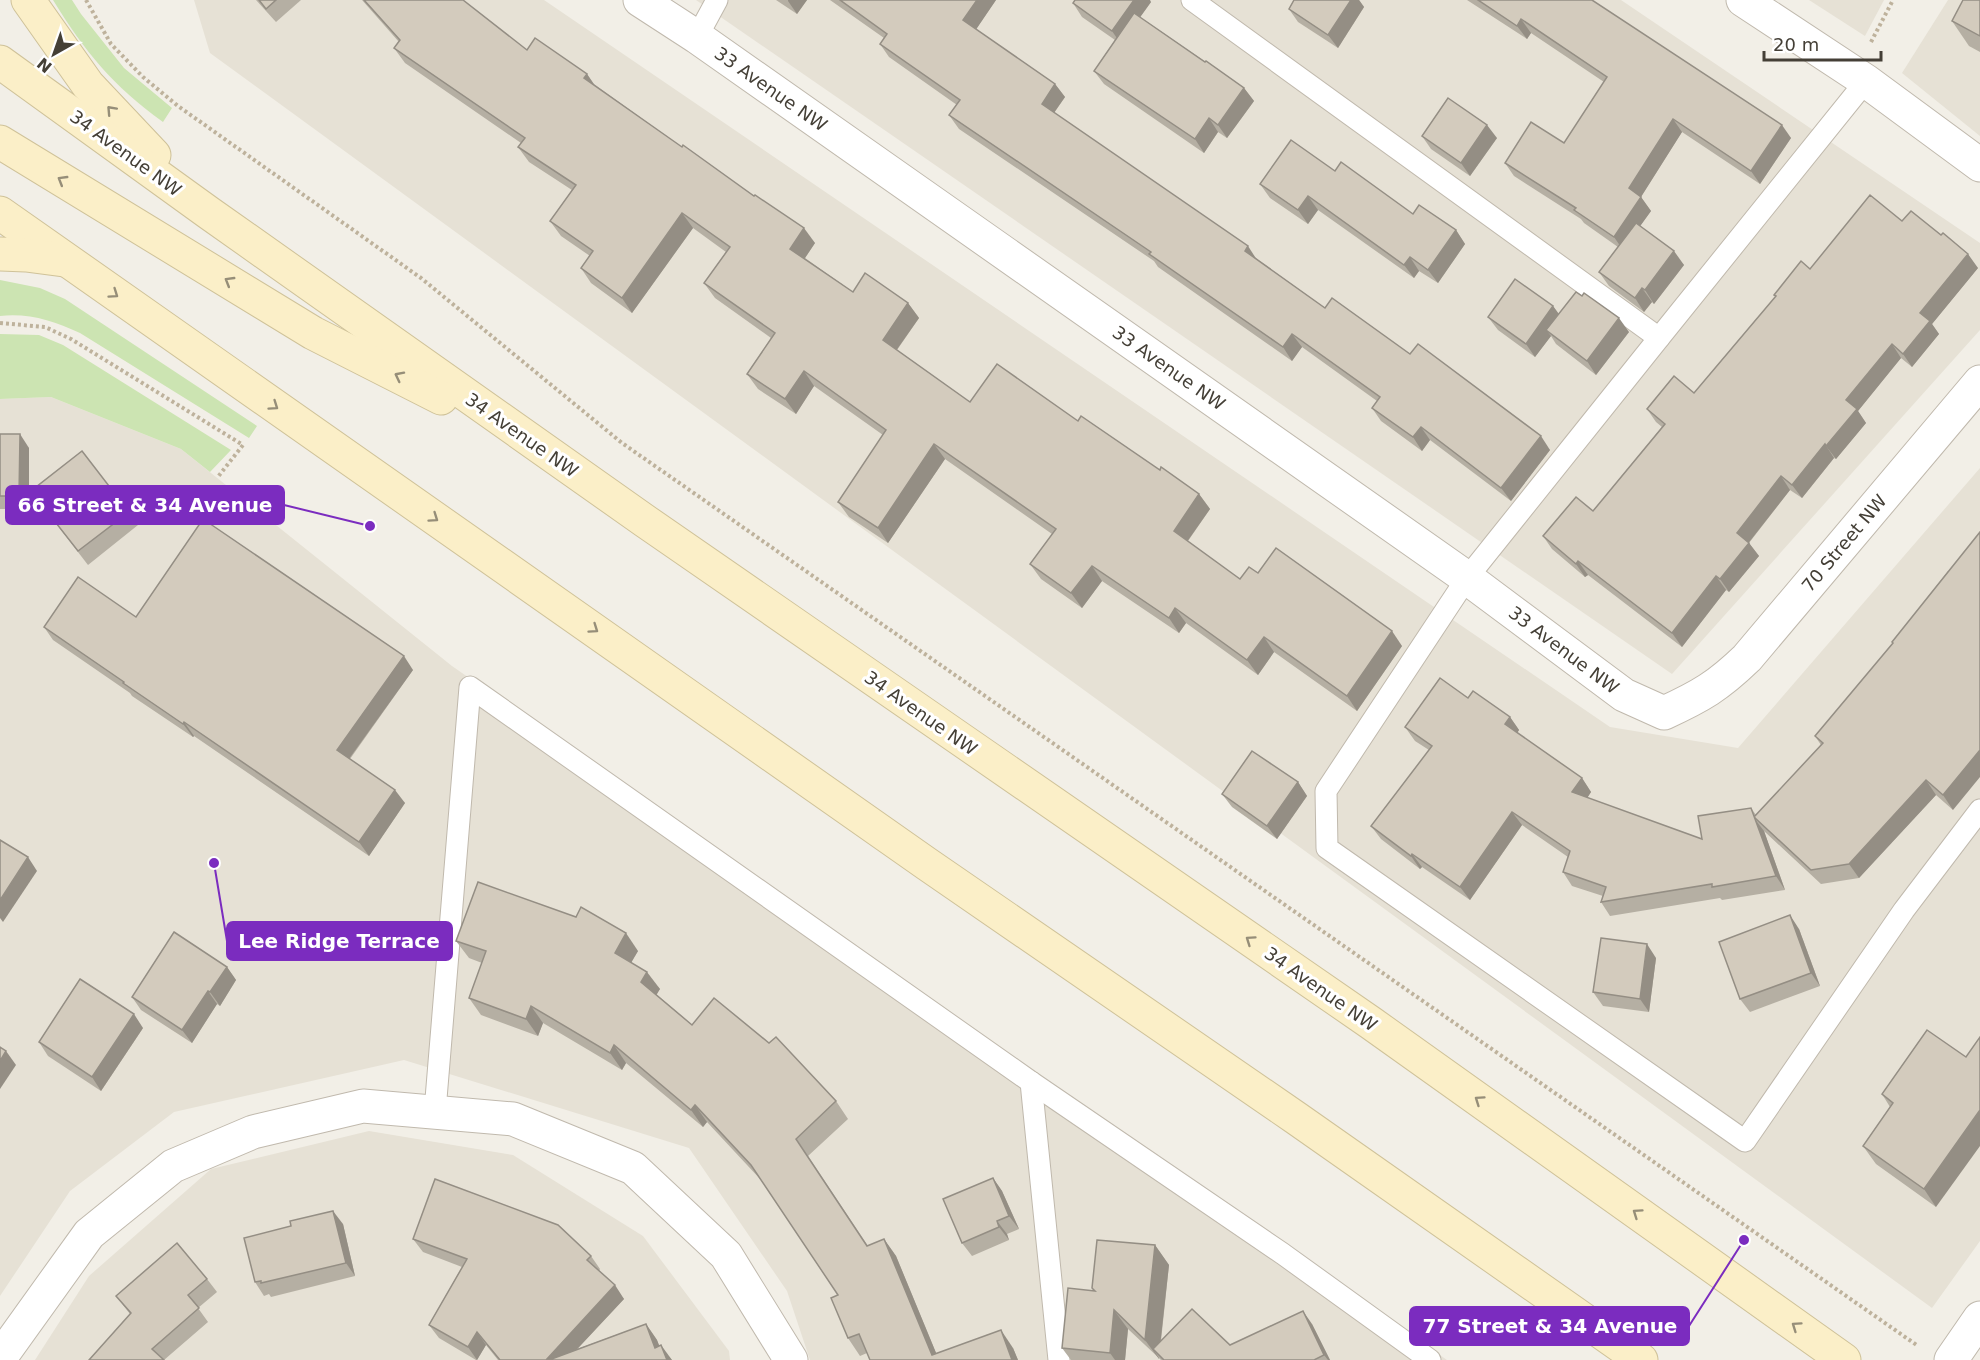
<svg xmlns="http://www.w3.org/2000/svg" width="1980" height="1360" viewBox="0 0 1980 1360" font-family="'DejaVu Sans',sans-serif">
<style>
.residential{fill:#e6e1d5}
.grass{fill:#cce4b2}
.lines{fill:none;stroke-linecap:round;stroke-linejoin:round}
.service-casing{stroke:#c0b9ad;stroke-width:23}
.minor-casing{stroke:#c0b9ad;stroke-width:35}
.tertiary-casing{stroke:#c0b9ad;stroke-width:35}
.secondary-casing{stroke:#cfc299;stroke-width:35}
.path{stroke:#beb29c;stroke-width:4;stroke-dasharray:3 3;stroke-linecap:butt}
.service{stroke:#fff;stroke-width:21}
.minor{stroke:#fff;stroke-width:33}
.tertiary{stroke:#fff;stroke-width:33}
.secondary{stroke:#fbefc8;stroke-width:33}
.wall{fill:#b5afa3}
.shaded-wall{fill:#948e84}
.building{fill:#d3cbbd;stroke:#948e84;stroke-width:1.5}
.oneway{stroke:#968e78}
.labels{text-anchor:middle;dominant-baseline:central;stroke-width:6;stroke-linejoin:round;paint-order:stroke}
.street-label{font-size:18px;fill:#443f36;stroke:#fff}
.leader{fill:none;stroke:#7b2cbf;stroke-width:2}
.callout-dot{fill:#7b2cbf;stroke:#fff;stroke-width:2}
.callout{fill:#7b2cbf;stroke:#7b2cbf;stroke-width:2}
.callout-label{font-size:20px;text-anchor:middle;font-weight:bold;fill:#fff}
</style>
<rect width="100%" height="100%" fill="#f2efe7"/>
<!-- residential -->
<g class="residential">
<path d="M194,0H544L1610,727L1738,748L1980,468V1241L1932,1308L210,53Z"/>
<path d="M696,0H1621L1980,243V330L1672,674Z"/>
<path d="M1809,0H1884L1865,36Z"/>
<path d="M1948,0H1980V136L1902,73Z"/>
<path d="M51,397L181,449L452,666L1447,1360H810L787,1291L689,1148L404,1060L174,1112L70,1191L0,1296V399Z"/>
<path d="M369,1131L513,1155L643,1236L729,1351L730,1360H35L89,1276L211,1169Z"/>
</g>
<!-- grass -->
<g class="grass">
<path d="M53,0H72L81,14L124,68L172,108L163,122C113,86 85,52 53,0Z"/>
<path d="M0,280L40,288L65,299L257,426L249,438L80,333C53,321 30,313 0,316Z"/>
<path d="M0,334L39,335L63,345L231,450L210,472L181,449L51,397L0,399Z"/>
</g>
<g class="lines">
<!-- service casing -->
<g class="service-casing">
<g id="service">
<path d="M1192,0L1659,338L1866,81"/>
<path d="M697,37L717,0"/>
<path d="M1659,338L1467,578L1326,791L1327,848L1745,1141L1904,910L1980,810"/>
<path d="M1031,1082L1059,1360"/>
<path d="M435,1111L470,687L1031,1082L1283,1254L1430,1360"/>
</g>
</g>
<!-- minor casing -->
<g class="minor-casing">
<g id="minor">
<path d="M640,0L697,37L1467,578L1624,695L1664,713C1701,696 1718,686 1747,658L1980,382"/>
<path d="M1743,0L1866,81L1980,165"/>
<path d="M0,1358L89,1234L173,1166L253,1132L363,1106L513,1119L633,1168L726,1255L791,1360"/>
</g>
</g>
<!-- tertiary casing -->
<g class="tertiary-casing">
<path id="tertiary" d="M1951,1360L1980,1318"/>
</g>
<!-- secondary casing -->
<g class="secondary-casing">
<g id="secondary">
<path d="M28,0L88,85L154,155"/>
<path d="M0,62L209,213L645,521L1371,1023L1844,1360"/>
<path d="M0,142L313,333L441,398"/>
<path d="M0,213L927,864L1296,1118L1641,1360"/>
<path d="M0,254L26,255L64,260"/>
</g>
</g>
<!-- path -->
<g class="path">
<path d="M86,0L111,44L143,77L178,106L421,278L622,443L1918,1346"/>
<path d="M1871,42L1893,0"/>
<path d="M0,323L45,327L71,339L243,445L217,478"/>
</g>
<!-- service -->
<use href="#service" class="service"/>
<!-- minor -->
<use href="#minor" class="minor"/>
<!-- tertiary -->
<use href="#tertiary" class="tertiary"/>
<!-- secondary -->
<use href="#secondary" class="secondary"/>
</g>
<!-- wall -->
<g class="wall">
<path d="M256,0H301L276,22Z"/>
<path d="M362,0H463L527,50L587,74L594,84L815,243L805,258L853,292L908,303L919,318L897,350L970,402L1078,421L1199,494L1210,509L1188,541L1240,579L1258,573L1402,646L1357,711L1274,652L1258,675L1186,623L1179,633L1102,581L1082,608L1041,579L1030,564L1052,534L945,459L888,543L849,517L838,502L883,435L814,386L796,414L758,389L747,374L771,338L715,298L704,283L726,252L693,228L632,313L591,283L581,268L590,256L561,236L550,221L572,190L529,162L518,147L521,143L405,63L394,48L399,42Z"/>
<path d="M776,0H807L797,14Z"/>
<path d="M830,0H996L976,29L1055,84L1065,97L1054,113L1325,308L1410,354L1550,450L1511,501L1430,440L1422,451L1381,421L1372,408L1377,401L1302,347L1292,361L1158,267L1154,261L959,129L949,115L957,105L889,57L880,44L884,38Z"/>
<path d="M1294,0H1359L1364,7L1338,48L1298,22L1289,9Z"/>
<path d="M1467,0H1592L1791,138L1760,184L1682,132L1641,197L1651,211L1640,226L1684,265L1654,304L1652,302L1644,312L1609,286L1599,272L1618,247L1584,223L1581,219L1514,176L1505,163L1564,143L1604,82L1531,33L1527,39Z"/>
<path d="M1980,0V52L1969,46L1952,21Z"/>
<path d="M1151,2L1140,17L1244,88L1254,101L1227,138L1218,132L1204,153L1104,84L1094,71L1115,40L1082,17L1073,3Z"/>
<path d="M1422,136L1497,138L1470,176L1431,149Z"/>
<path d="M1335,171L1413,214L1456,230L1465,244L1438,283L1419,271L1414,278L1318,210L1308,224L1270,198L1260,184Z"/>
<path d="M1902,221L1978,268L1932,324L1939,334L1912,367L1901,358L1858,411L1866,423L1836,459L1834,458L1802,498L1790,490L1749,543L1759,556L1729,592L1726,590L1682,647L1588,575L1585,577L1552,549L1543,536L1593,511L1662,427L1656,422L1647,409L1694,393L1810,269Z"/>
<path d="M1553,306L1559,314L1629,332L1596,375L1556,344L1551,336L1535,357L1498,330L1488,317Z"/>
<path d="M0,434L29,448V509H0Z"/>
<path d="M31,491L129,512L138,525L88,565Z"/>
<path d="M1948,571L1953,810L1936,795L1859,878L1821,884L1764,831L1785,890L1722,900L1720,898L1610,916L1601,902L1603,896L1572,886L1563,872L1568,857L1522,825L1470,900L1422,867L1420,869L1381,839L1371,826L1429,750L1415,741L1405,727L1468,698L1510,717L1519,730L1517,733L1582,778L1591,792L1587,798L1702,839L1751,808L1756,815L1821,745L1815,736L1893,643Z"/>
<path d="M136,617L413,670L350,759L405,803L369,856L194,736L193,737L132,696L130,693L53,640L44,627Z"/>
<path d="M1298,782L1307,796L1277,839L1232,807L1222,794Z"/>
<path d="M1799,929L1820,986L1750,1012L1740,999Z"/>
<path d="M456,941L638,951L631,962L660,989L656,994L692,1025L836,1101L848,1119L808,1156L868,1246L884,1239L896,1256L936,1353L1013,1348L1018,1360L867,1353L860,1356L848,1338L838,1295L761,1180L707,1122L703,1127L626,1063L622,1070L543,1023L538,1036L481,1015L469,998L482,963L469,958Z"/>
<path d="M1656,958L1649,1012L1603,1006L1593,992Z"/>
<path d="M227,967L236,980L220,1006L217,1004L192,1043L141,1010L132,997Z"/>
<path d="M143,1028L101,1091L48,1056L39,1042Z"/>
<path d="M1927,1030L1936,1207L1876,1164L1863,1146L1890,1107L1882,1094Z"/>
<path d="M993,1178L1002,1191L1019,1229L1007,1234L1009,1240L972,1256L962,1243Z"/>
<path d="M343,1224L355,1276L271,1297L269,1294L264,1296L255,1282Z"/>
<path d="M413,1239L591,1256L600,1269L599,1271L624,1299L577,1349L646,1324L657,1340L659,1346L672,1360H498L486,1345L477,1360H476L439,1338L429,1325L462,1267L423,1252Z"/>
<path d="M1155,1245L1169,1265L1161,1341L1230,1345L1312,1324L1330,1360H1161L1128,1329L1125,1360H1071L1062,1348L1094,1291L1092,1288Z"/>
<path d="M207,1279L217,1292L198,1308L208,1322L164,1360H89L130,1314L116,1296Z"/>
</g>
<!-- shaded-wall -->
<g class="shaded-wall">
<path d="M788,0H807L797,14L788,1Z"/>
<path d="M977,0H996L973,34L963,20Z"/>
<path d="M1134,0H1150L1151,2L1121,44L1112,31Z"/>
<path d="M1351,0H1359L1364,7L1338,48L1328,35Z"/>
<path d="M1521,19L1531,33L1527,39L1517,26Z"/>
<path d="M587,74L597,89L584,78Z"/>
<path d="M1055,84L1065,97L1051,117L1042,104Z"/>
<path d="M1244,88L1254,101L1227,138L1218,125Z"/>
<path d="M1209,118L1218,132L1204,153L1195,139Z"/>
<path d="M1673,119L1682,132L1639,200L1641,197L1651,211L1623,250L1614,237L1629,188Z"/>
<path d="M1487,125L1497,138L1470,176L1461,163Z"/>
<path d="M1782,125L1791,138L1760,184L1751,171Z"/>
<path d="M1308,196L1318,210L1308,224L1298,210Z"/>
<path d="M682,213L693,228L632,313L622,298Z"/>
<path d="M804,228L815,243L801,264L790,249Z"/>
<path d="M1456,230L1465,244L1438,283L1428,270Z"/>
<path d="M1248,246L1257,260L1245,251Z"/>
<path d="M1674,251L1684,265L1654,304L1645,290Z"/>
<path d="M1968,254L1978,268L1932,324L1939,334L1912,367L1903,354L1920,313Z"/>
<path d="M1410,257L1419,271L1414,278L1404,265Z"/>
<path d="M1642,288L1652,302L1644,312L1635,298Z"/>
<path d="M908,303L919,318L893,355L883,340Z"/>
<path d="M1553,306L1563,320L1546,330L1551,336L1535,357L1526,344Z"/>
<path d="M1619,318L1629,332L1596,375L1587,361Z"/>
<path d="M1292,334L1302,347L1292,361L1283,347Z"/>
<path d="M1892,344L1901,358L1858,411L1866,423L1836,459L1826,446L1846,400Z"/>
<path d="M804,371L814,386L796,414L785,399Z"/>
<path d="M1421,427L1430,440L1422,451L1413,437Z"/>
<path d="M20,434L29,448V509L19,496Z"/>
<path d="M1541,436L1550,450L1511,501L1501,488Z"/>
<path d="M934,444L945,459L888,543L878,528Z"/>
<path d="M1825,444L1834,458L1802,498L1792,485Z"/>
<path d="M1781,476L1790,490L1746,546L1737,533Z"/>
<path d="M1199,494L1210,509L1184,546L1174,531Z"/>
<path d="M1749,543L1759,556L1729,592L1720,579Z"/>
<path d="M1578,561L1588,575L1585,577L1576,564Z"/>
<path d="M1092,566L1102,581L1082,608L1071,593Z"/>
<path d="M1716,576L1726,590L1682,647L1672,633Z"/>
<path d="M1175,608L1186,623L1179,633L1169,618Z"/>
<path d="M1392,631L1402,646L1357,711L1347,696Z"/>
<path d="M1264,637L1274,652L1258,675L1247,660Z"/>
<path d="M404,656L413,670L346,763L337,750Z"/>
<path d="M1510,717L1519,730L1514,738L1505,724Z"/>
<path d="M184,722L194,736L193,737L183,724Z"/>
<path d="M1980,750V777L1953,810L1943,795Z"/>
<path d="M1582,778L1591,792L1582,806L1572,792Z"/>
<path d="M1926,780L1936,795L1859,878L1849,864Z"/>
<path d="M1298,782L1307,796L1277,839L1267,826Z"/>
<path d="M395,790L405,803L369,856L359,842Z"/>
<path d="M1512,812L1522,825L1470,900L1460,887Z"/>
<path d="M1754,818L1764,831L1785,890L1776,876Z"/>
<path d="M1412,854L1422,867L1420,869L1411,856Z"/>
<path d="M28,857L37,871L3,922L0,918V900Z"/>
<path d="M1790,915L1799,929L1820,986L1811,973Z"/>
<path d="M626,933L638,951L627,970L615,953Z"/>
<path d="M1647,944L1656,958L1649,1012L1640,999Z"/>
<path d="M227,967L236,980L220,1006L210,992Z"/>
<path d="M647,972L660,989L654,999L641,982Z"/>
<path d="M208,991L217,1004L192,1043L182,1030Z"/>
<path d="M531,1006L543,1023L538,1036L526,1019Z"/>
<path d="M134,1014L143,1028L101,1091L92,1077Z"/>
<path d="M614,1045L626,1063L622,1070L610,1053Z"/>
<path d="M6,1051L16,1065L0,1089V1061Z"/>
<path d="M695,1105L707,1122L703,1127L691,1110Z"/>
<path d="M1980,1110V1146L1936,1207L1924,1189Z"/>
<path d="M993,1178L1002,1191L1019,1229L1009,1216Z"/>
<path d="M333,1211L343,1224L355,1276L346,1263Z"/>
<path d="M997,1221L1007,1234L1009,1240L999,1227Z"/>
<path d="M884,1239L896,1256L939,1360L932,1355Z"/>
<path d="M1155,1245L1169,1265L1159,1355L1153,1349L1159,1358V1359L1145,1340Z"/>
<path d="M615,1285L624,1299L567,1360H546Z"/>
<path d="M1114,1310L1128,1329L1125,1360H1115L1110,1353Z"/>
<path d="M1303,1311L1312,1324L1330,1360H1328L1324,1355Z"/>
<path d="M646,1324L657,1340L665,1360L655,1348Z"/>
<path d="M1001,1330L1013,1348L1018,1360H1012Z"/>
<path d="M477,1332L486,1345L477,1360L468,1347Z"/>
<path d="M661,1345L672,1360H667Z"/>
</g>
<!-- building -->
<g class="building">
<path d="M259,0H276L266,9Z"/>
<path d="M364,0H463L527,50L535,38L587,74L584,78L682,147L683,145L754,196L755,195L804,228L790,249L853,292L865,273L908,303L883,340L970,402L997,364L1078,421L1081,416L1160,470L1161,467L1199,494L1174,531L1240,579L1249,567L1258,573L1276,548L1392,631L1347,696L1264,637L1247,660L1175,608L1169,618L1092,566L1071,593L1030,564L1056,529L934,444L878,528L838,502L886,430L804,371L785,399L747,374L775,333L704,283L730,247L682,213L622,298L581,268L593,251L550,221L576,185L518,147L525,138L394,48L400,40Z"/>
<path d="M840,0H977L963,20L1055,84L1042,104L1248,246L1245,251L1325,308L1332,298L1410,354L1418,344L1541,436L1501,488L1421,427L1413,437L1372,408L1380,397L1292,334L1283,347L1149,254L1151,252L949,115L960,100L880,44L887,34Z"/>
<path d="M1075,0H1134L1112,31L1073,3Z"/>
<path d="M1294,0H1351L1328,35L1289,9Z"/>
<path d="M1478,0H1592L1782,125L1751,171L1673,119L1629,188L1641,197L1614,237L1574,210L1576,208L1505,163L1531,122L1564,143L1607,77L1521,19L1517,26Z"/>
<path d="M1963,0H1980V36L1952,21Z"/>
<path d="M1134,13L1205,62L1206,61L1244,88L1218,125L1209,118L1195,139L1094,71Z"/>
<path d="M1448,98L1487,125L1461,163L1422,136Z"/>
<path d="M1291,140L1335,171L1341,162L1413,214L1419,205L1456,230L1428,270L1410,257L1404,265L1308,196L1298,210L1260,184Z"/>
<path d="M1870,195L1902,221L1911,211L1941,235L1943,233L1968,254L1920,313L1930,321L1903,354L1892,344L1846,400L1857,409L1826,446L1825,444L1792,485L1781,476L1737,533L1749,543L1720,579L1716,576L1672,633L1578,561L1576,564L1543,536L1576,497L1593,511L1665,424L1647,409L1674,376L1694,393L1776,296L1774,295L1801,261L1810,269Z"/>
<path d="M1636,223L1674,251L1645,290L1642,288L1635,298L1599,272Z"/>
<path d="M1515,279L1553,306L1526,344L1488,317Z"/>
<path d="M1576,292L1582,296L1584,293L1619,318L1587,361L1546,330Z"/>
<path d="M0,434H20L19,496H0Z"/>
<path d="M82,451L129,512L78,551L31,491Z"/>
<path d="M203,519L404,656L337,750L395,790L359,842L184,722L183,724L123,683L124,682L44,627L78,577L136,617Z"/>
<path d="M1980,532V750L1943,795L1926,780L1849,864L1811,870L1754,817L1823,743L1815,736L1893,643L1892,642Z"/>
<path d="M1440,678L1468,698L1473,691L1510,717L1505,724L1582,778L1572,792L1702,839L1698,816L1751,808L1776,876L1712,887V884L1601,902L1606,887L1563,872L1570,851L1512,812L1460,887L1412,854L1411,856L1371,826L1432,746L1405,727Z"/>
<path d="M1252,751L1298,782L1267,826L1222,794Z"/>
<path d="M0,840L28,857L0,900Z"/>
<path d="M478,882L576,917L581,907L626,933L615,953L647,972L641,982L692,1025L714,998L769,1043L776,1037L836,1101L796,1139L867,1246L884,1239L932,1355L1001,1330L1012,1360H870L859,1334L848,1338L831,1298L838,1295L751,1165L695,1105L691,1110L614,1045L610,1053L531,1006L526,1019L469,998L486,951L456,941Z"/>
<path d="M1790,915L1811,973L1740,999L1719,942Z"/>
<path d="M174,932L227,967L210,992L208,991L182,1030L132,997Z"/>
<path d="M1601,938L1647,944L1640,999L1593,992Z"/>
<path d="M80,979L134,1014L92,1077L39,1042Z"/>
<path d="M1927,1030L1966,1057L1980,1037V1110L1924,1189L1863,1146L1893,1103L1882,1094Z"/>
<path d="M0,1047L6,1051L0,1061Z"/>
<path d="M993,1178L1009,1216L997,1221L999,1227L962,1243L943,1199Z"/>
<path d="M435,1179L558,1225L591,1256L587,1260L615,1285L546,1360H500L477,1332L468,1347L429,1325L467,1259L413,1239Z"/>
<path d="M333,1211L346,1263L261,1283V1281L255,1282L244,1238L291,1226L290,1221Z"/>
<path d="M1097,1240L1155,1245L1145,1340L1114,1310L1110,1353L1062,1348L1068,1288L1095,1291L1092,1288Z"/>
<path d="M177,1243L207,1279L188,1295L199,1308L152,1349L164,1360H89L131,1313L116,1296Z"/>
<path d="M1192,1309L1230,1345L1303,1311L1324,1355L1314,1360H1164L1153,1349Z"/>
<path d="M646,1324L655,1348L661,1345L667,1360H549Z"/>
</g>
<!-- one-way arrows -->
<defs><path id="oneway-chevron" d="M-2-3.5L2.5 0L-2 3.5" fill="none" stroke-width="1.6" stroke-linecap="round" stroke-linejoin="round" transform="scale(1.5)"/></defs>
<g class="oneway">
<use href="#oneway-chevron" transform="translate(111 110) rotate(-133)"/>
<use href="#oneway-chevron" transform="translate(62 180) rotate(-149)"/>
<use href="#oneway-chevron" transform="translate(229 281) rotate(-149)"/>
<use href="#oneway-chevron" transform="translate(114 294) rotate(35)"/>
<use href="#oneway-chevron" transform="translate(399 376) rotate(-153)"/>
<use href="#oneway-chevron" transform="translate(274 406) rotate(35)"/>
<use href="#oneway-chevron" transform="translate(434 518) rotate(35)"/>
<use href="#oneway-chevron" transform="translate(594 629) rotate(35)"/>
<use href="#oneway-chevron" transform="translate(1250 940) rotate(-145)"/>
<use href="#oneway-chevron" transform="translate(1479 1100) rotate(-145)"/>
<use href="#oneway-chevron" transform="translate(1637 1213) rotate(-145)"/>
<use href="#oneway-chevron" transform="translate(1796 1326) rotate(-145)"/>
</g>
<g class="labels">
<!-- street labels -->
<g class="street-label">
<text transform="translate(771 89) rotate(35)">33 Avenue NW</text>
<text transform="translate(126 153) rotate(36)">34 Avenue NW</text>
<text transform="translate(1169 368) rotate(35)">33 Avenue NW</text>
<text transform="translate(522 435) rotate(35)">34 Avenue NW</text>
<text transform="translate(1844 543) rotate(-50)">70 Street NW</text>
<text transform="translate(1564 650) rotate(37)">33 Avenue NW</text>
<text transform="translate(921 713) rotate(35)">34 Avenue NW</text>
<text transform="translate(1321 989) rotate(35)">34 Avenue NW</text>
</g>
</g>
<!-- callouts -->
<path class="leader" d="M370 526L284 505M214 863L227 941M1744 1240L1689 1326"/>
<g class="callout-dot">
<circle cx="370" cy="526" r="6"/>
<circle cx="214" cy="863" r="6"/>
<circle cx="1744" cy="1240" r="6"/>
</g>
<g class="callout">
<rect x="6" y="486" width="278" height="38" rx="6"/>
<rect x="227" y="922" width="225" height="38" rx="6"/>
<rect x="1410" y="1307" width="279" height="38" rx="6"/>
</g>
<g class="callout-label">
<text x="145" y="512">66 Street &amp; 34 Avenue</text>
<text x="339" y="948">Lee Ridge Terrace</text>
<text x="1550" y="1333">77 Street &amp; 34 Avenue</text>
</g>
<!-- north arrow -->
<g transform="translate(54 54) rotate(220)" stroke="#ffffff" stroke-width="4.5" paint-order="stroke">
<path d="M0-4.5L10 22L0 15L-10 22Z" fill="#443f36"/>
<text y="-9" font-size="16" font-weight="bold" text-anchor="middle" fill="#443f36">N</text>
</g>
<!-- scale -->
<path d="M1764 51v9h117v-9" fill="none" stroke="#443f36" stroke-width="3"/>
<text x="1773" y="51" font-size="18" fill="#443f36" stroke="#ffffff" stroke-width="4.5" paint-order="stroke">20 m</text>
</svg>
